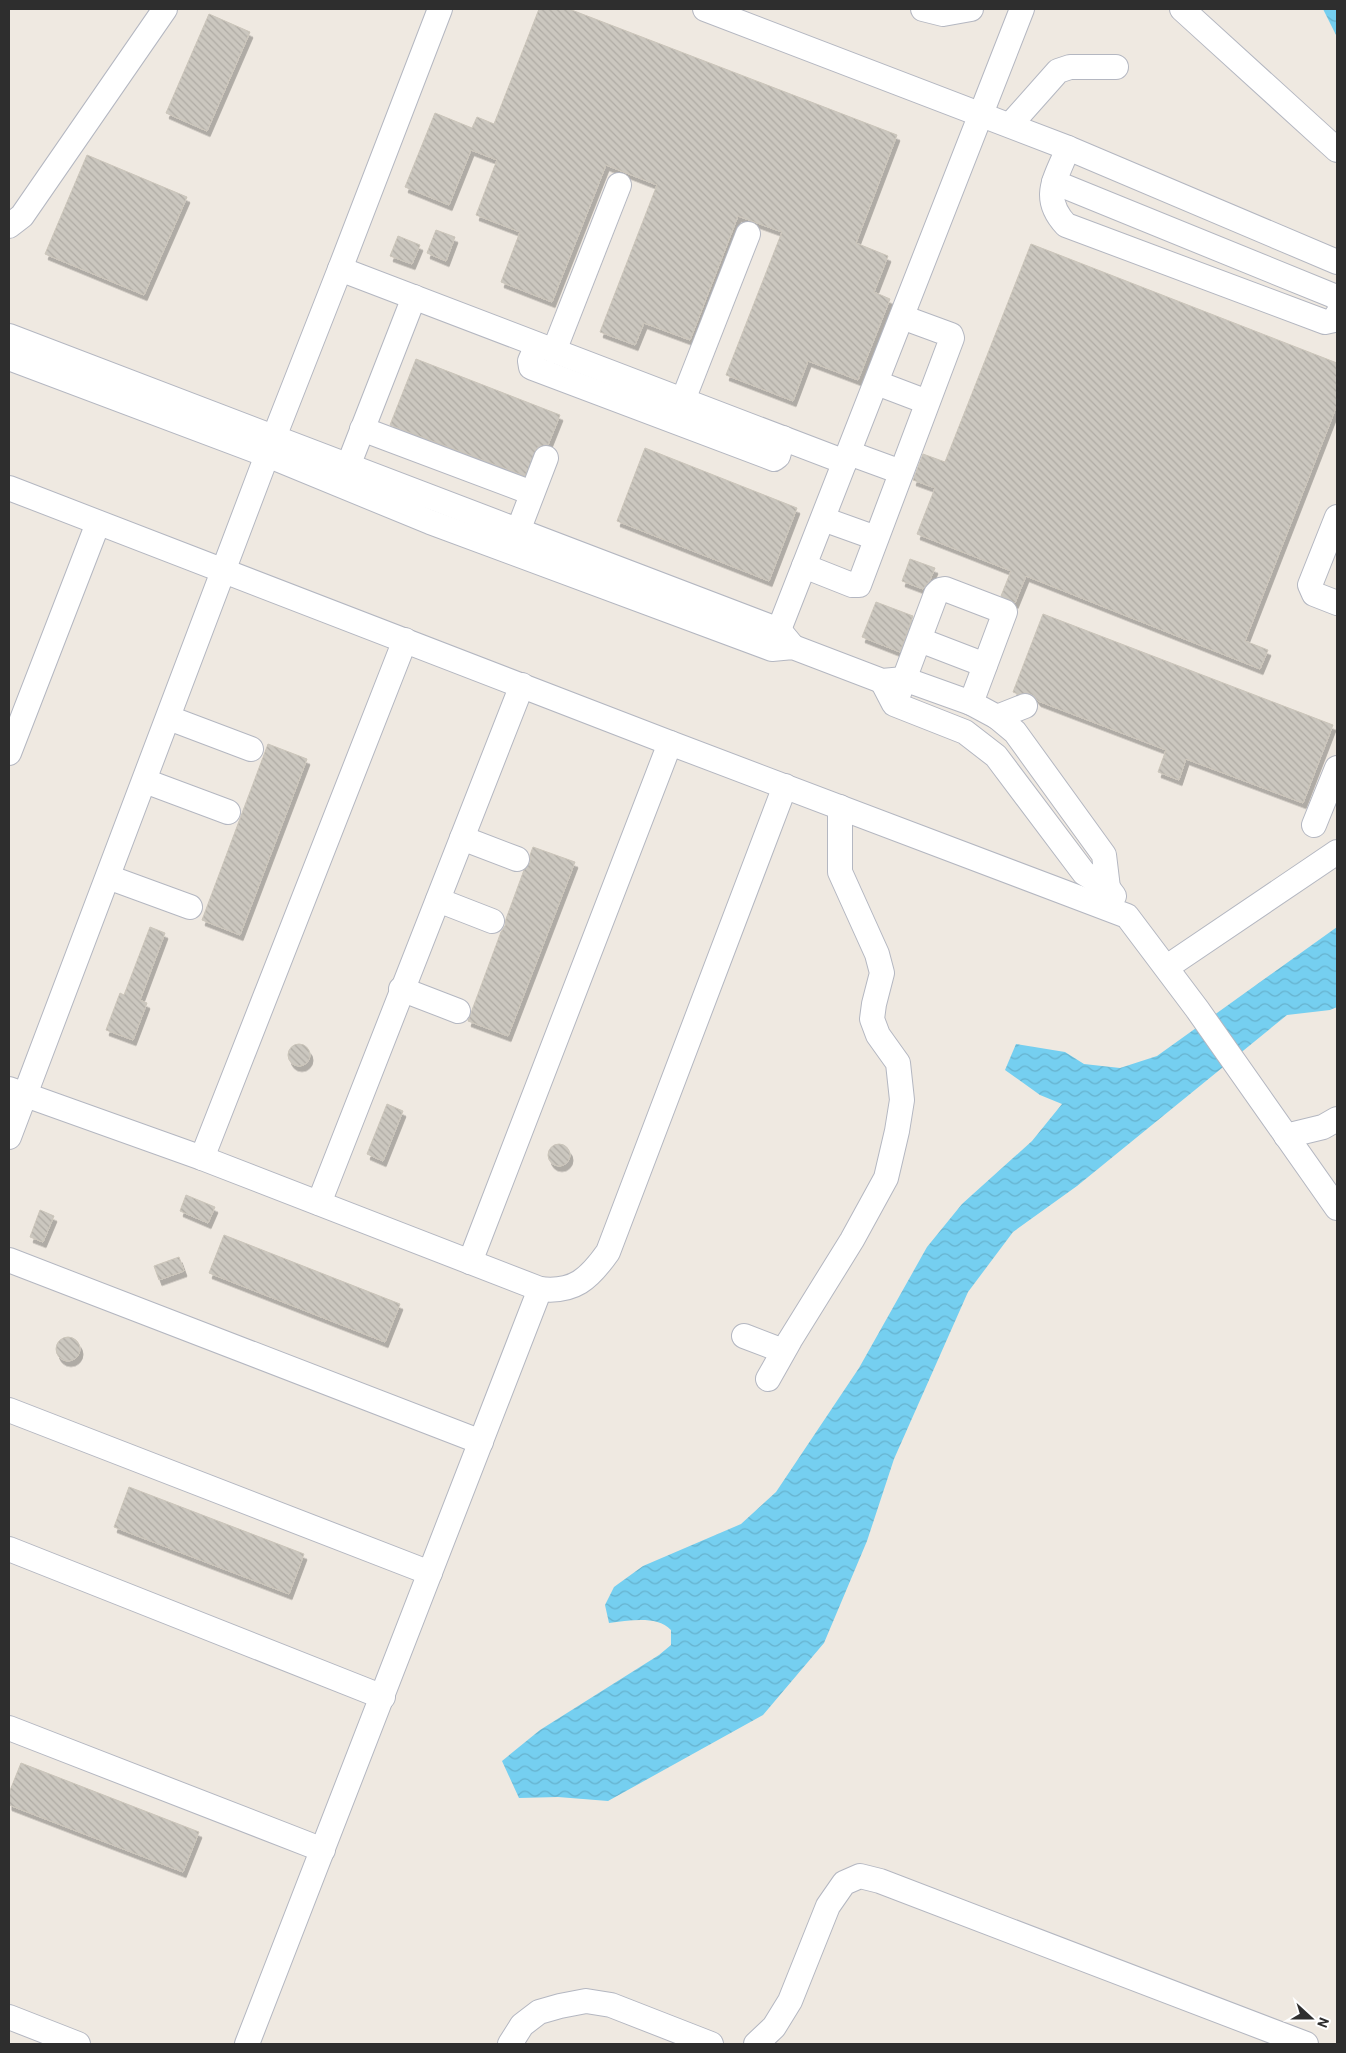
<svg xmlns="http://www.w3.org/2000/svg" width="1346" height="2053" viewBox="0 0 1346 2053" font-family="Barlow,sans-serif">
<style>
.water{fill:url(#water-waves)}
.building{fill:url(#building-back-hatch);stroke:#cbc5ba;filter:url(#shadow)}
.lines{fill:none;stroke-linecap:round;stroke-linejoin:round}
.minor-casing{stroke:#b4b7c1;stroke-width:26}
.minor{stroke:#fff;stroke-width:24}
</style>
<defs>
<pattern id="water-waves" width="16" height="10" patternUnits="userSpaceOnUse" patternTransform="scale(1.25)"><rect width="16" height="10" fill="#75cff0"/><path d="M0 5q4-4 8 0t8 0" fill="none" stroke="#66b2ce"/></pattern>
<pattern id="building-back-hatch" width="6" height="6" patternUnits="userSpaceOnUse" patternTransform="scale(1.25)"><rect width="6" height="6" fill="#cbc7bf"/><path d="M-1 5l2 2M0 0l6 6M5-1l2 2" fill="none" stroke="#afaba4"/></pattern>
<filter id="shadow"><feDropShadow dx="3" dy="5.5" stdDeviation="0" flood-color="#0004"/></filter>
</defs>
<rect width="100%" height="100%" fill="#efe9e1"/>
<!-- water -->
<g class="water">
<path d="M1323,9H1337V37Z"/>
<path d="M1337,927V1007L1330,1010L1287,1015L1077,1186L1013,1232L968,1292L894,1459L867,1541L824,1643L763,1715L608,1801L558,1797L519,1798L502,1761L540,1730L659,1655L671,1645V1630C656,1615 629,1621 609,1623L605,1605L614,1587L643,1566L741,1524L776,1492L859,1368L927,1247L962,1204L1032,1141L1062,1104L1040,1095L1005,1070L1016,1044L1065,1052L1084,1064L1120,1068L1157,1056Z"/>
</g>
<!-- building -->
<g class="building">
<path d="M539,9H569L897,135L856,243L888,256L874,292L890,299L858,380L808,361L793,401L726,375L782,232L738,216L690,340L644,323L635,345L600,332L657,185L606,165L552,302L501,282L520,232L476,215L497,160L471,150L449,205L405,187L435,113L472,128L477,117L494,124Z"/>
<path d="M209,14L250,32L207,131L166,113Z"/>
<path d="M87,155L187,197L144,295L45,254Z"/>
<path d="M436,230L455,237L446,261L427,253Z"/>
<path d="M398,236L420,245L412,264L390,256Z"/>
<path d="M1031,244L1337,363V405L1245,641L1268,650L1260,669L1026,576L1015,603L1001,596L1011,571L917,534L935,488L913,480L923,454L945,462Z"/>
<path d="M416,359L560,415L548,445L537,448L525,476L390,425Z"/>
<path d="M645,448L797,508L769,581L617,521Z"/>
<path d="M910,559L935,568L930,580L923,589L902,581Z"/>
<path d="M876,602L913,616L900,652L862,637Z"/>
<path d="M1043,614L1333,725L1303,803L1186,759L1179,780L1158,772L1166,750L1038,701L1034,696L1028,693L1018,694L1013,692Z"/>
<path d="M268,744L307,759L240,935L202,920Z"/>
<path d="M533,847L575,862L508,1036L468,1021L501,932L505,926L506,919L524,870L530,863V855Z"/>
<path d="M150,927L165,933L140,1000L147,1003L133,1040L106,1030L120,993L124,995Z"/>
<circle cx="299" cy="1055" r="11"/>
<path d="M387,1104L403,1111L383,1161L367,1154Z"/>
<circle cx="559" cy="1155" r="11"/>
<path d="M186,1195L215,1207L208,1223L180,1211Z"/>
<path d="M40,1210L54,1216L43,1242L30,1237Z"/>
<path d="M224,1235L400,1304L385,1342L209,1273Z"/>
<path d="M179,1257L184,1271L159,1280L154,1266Z"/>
<circle cx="68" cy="1349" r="12"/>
<path d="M129,1487L304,1554L289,1594L114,1527Z"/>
<path d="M21,1763L199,1832L183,1872L9,1805V1793Z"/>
</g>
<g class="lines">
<!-- minor casing -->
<g class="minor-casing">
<g id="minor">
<path d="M705,9L1068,148L1337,262"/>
<path d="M923,9L943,14L971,9"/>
<path d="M1182,9L1337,150"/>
<path d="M1010,125L1058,71L1070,67H1116"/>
<path d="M1068,148C1056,179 1040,197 1066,225L1325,322L1334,320L1337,315"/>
<path d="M1054,182L1334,296L1337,299"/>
<path d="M9,226L22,216L165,9"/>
<path d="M340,269L845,462"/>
<path d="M9,336L779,630L793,647"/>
<path d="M537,345L530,361L531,367L533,368L774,459L778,456L783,438"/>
<path d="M554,351L619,185"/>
<path d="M9,358L267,455L430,522L772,649L793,647L882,681L904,679L971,703L997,717L1015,732L1104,855L1108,888"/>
<path d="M877,383L927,402"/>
<path d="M683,400L748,234"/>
<path d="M362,429L532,493"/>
<path d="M849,453L901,472"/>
<path d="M343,479L414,297"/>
<path d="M9,488L670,743L1127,916L1197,1009L1337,1208"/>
<path d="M1337,517L1310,585L1314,594L1337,603"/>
<path d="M823,519L876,538"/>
<path d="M518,531L546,458"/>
<path d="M804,566L852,585H859L952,338L951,335L902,317"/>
<path d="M920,640L985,665"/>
<path d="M773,645L1022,9"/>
<path d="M882,681L894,704L965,732L996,756L1084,873L1108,888L1114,896"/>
<path d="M899,693L936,594L940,590L945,589L1005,612L971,703"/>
<path d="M997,717L1025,706"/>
<path d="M169,718L251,749"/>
<path d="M9,753L98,523"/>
<path d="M145,781L228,812"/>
<path d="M1314,825L1337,768"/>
<path d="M462,838L517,859"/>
<path d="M108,877L190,907"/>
<path d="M438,900L492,921"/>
<path d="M1167,967L1337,852"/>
<path d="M401,989L458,1011"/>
<path d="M9,1089L202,1158L540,1289C574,1293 589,1279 608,1252L785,786"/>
<path d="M1286,1136L1323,1127L1337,1119"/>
<path d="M9,1137L267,455L340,269L440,9"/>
<path d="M202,1158L405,640"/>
<path d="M319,1203L522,685"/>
<path d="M9,1260L481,1442"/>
<path d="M470,1262L670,743"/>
<path d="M744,1336L783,1351"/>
<path d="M768,1379L790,1340L852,1240L886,1178L897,1131L902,1100L898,1063L878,1035L872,1019L874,1004L882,973L877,954L840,872V807"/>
<path d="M9,1410L430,1573"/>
<path d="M9,1549L383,1697"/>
<path d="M9,1728L323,1850"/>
<path d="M9,2017L78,2044"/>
<path d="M247,2044L540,1289"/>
<path d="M510,2044L522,2025L539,2012L560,2006L586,2001L611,2005L711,2044"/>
<path d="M756,2044L774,2027L790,2001L828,1906L844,1883L860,1876L880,1881L1306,2044"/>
</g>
</g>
<!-- minor -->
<use href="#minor" class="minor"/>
</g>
<!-- border -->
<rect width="1346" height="2053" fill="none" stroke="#2e2e2e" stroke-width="20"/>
<!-- north arrow -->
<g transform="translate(1311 2018) rotate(111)" stroke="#ffffff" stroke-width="4" paint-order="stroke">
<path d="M0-4L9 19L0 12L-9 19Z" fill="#2e2e2e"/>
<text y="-8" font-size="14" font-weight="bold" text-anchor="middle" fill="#2e2e2e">N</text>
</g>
</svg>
